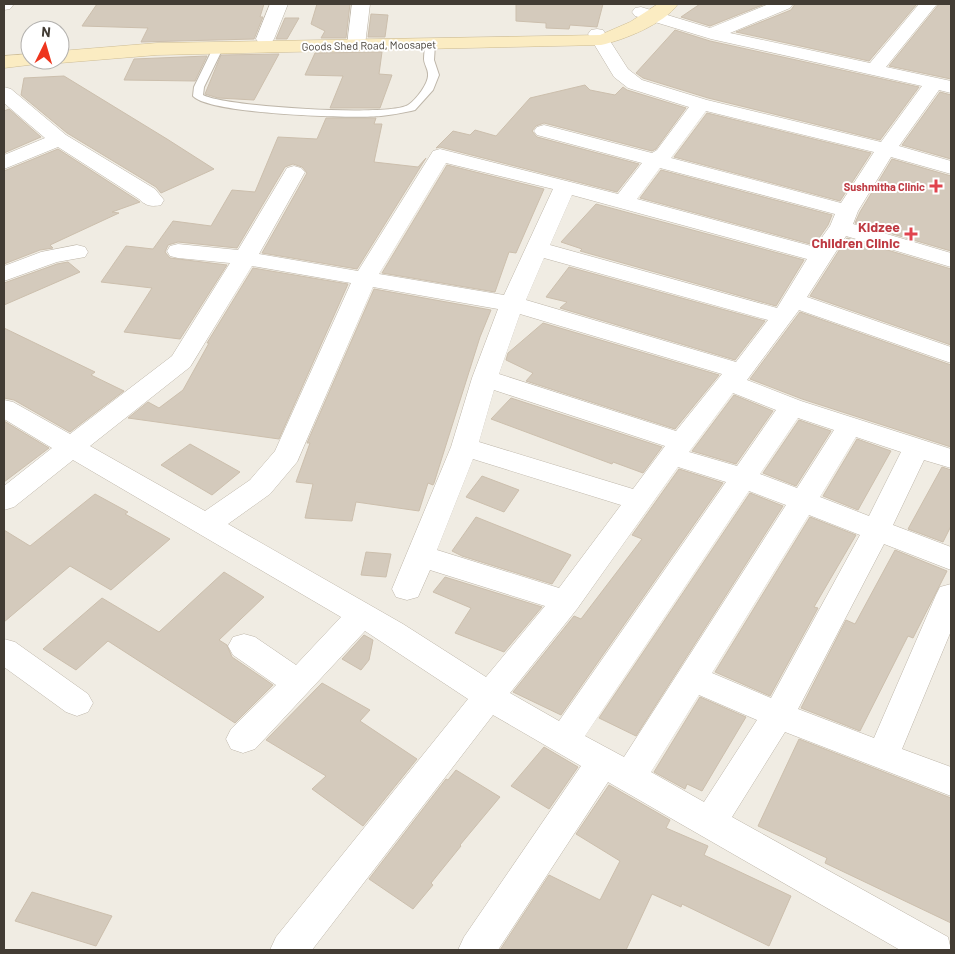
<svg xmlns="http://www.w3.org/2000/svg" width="955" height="954" viewBox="0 0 955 954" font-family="Barlow,sans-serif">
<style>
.building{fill:#d4cabc;stroke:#ccbfad}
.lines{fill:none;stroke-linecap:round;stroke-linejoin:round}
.lane-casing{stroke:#beb6a9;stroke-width:2}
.street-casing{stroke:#beb6a9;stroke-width:1}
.secondary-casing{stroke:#cebd95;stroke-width:1}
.lane{fill:#fff;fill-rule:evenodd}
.street{fill:#fff;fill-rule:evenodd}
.secondary{fill:#fbecc2;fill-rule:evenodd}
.health-dot{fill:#e0444e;stroke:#fff;stroke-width:2}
.labels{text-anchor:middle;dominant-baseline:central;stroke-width:4;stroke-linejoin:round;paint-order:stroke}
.far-street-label{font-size:11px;fill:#423c34;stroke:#fff}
.far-health-label{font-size:11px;font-weight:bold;fill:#be3a42;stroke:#fff;text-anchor:end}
.health-label{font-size:14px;font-weight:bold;fill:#be3a42;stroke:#fff;text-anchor:end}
</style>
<rect width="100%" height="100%" fill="#f0ece3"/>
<!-- building -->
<g class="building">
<path d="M97,4H264L260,17H263L254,39L141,42L148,28L82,26Z"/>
<path d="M317,4H350L346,38H321L325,31L311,24Z"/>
<path d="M516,4H603L597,27L570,25L569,29L546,28V23L516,21Z"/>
<path d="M700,4H765L710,26L681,17Z"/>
<path d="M795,4H917L869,61L736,32L791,10Z"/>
<path d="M939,4H951V79L889,66Z"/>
<path d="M371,14L388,15L385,37H368Z"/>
<path d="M285,18H299L287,39H276Z"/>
<path d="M675,30L710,41L919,87L880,140L708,98L643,78L636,73Z"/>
<path d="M382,52L379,74L392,75L380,108H330L343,76L305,75L315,53Z"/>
<path d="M279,54L254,100L218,98L205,94L221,55Z"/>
<path d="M207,56L195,81L124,80L134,59Z"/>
<path d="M64,76L167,139L214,169L161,193L156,187L67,133L21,95L24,78Z"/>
<path d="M585,85L590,90L615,95L623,87L627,90L686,108L656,149L652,151L544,123L536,126L532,131L537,137L639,164L617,192L440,147L436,148L453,131L470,135L475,130L496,136L530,98Z"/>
<path d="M940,92L951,95V159L902,145Z"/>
<path d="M9,109L41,137L4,153V111Z"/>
<path d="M707,113L871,153L840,201L674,157Z"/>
<path d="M326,118H376L374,124H382L374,162L418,167L426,158L357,269L262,253L307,173L302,167L293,164L285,167L237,248L178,242L168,245L165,252L170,258L227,265L180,339L124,332L152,288L101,282L126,246L153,249L173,221L211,226L232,190L255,192L278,137L317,139Z"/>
<path d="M58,149L140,202L112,212L119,213L50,245L53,248L40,250L4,264V171Z"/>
<path d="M892,159L951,176V251L855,223L860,212Z"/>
<path d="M447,165L544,189L516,253L509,252L495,292L382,273Z"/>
<path d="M661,170L832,215L828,225L814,245L640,198Z"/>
<path d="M596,204L804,260L776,306L580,251L582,249L561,242Z"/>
<path d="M847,238L951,269V345L810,296Z"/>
<path d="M68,262L80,272L4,305V283L57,264Z"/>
<path d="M569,267L765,321L735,360L560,308L567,302L546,297Z"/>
<path d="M253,268L348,284L279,439L128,418L148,402L159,408L183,390L209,343H207Z"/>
<path d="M374,289L491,310L480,337L434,483L433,485L428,483L419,511L356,502L352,521L305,518L313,484L296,482L310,443H307Z"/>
<path d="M800,312L951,365V447L802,399L750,379Z"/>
<path d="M543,323L719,375L675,429L526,381L533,373L506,360L508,353Z"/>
<path d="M4,328L95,372L91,375L124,391L70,432L14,400L4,398Z"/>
<path d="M734,395L773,411L736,464L692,451Z"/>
<path d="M511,398L662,447L643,473L613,462L612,464L491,419Z"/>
<path d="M799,420L831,431L796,486L763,473Z"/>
<path d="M4,421L49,448L4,482Z"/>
<path d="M857,439L891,451L858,510L823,496Z"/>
<path d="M190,444L240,472L212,495L161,465Z"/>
<path d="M942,467L951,470V526L943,542L908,529Z"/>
<path d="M679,469L723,483L561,715L513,692L574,616L581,619L642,539L632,535Z"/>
<path d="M482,476L519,490L504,512L466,497Z"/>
<path d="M750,493L783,506L636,736L599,718Z"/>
<path d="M95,494L128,512L125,514L170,539L111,590L70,566L4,622V530L30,546Z"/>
<path d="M476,517L571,555L552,584L462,556L452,551Z"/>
<path d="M810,517L856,535L814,607L818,608L770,696L715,672Z"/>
<path d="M895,550L947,571L913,638L908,636L860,731L801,708L846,620L855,624Z"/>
<path d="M366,552L391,554L386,577L361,575Z"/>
<path d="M224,572L264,597L219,640L227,645L232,657L273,685L235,723L108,641L76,670L43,649L102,598L159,632Z"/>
<path d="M445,577L542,607L504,652L455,633L471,608L433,592Z"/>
<path d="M364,635L373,640L369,660L361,670L342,659Z"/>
<path d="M322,683L370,710L360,721L417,759L363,826L312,789L326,776L266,740Z"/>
<path d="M700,697L746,717L702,791L687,784L685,789L654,772Z"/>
<path d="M799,739L951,798V923L825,863L827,858L758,826Z"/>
<path d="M544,747L578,767L549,809L511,786Z"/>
<path d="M456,770L500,797L460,845L461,846L431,883L433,885L413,909L369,879L446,779L448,780Z"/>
<path d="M609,785L670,820L666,828L708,846L704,855L791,896L769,946L682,904L681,907L652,894L626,950H500L549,875L600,900L620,861L576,834Z"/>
<path d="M32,892L112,916L96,946L15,921Z"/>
</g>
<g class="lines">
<!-- lane casing -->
<g class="lane-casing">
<path id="lane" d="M430,41L435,44L434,60L439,75L433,90L415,110L411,111C401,113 391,115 381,116C352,119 209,114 193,96L194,87L213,48L218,45L223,48L204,87L203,95C225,107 388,117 408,105C416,100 429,83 428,74C428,69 424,64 424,59C424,54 425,49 425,44Z"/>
</g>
<!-- street casing -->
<g class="street-casing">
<g id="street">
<path d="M4,4H14L10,9L4,10Z"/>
<path d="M270,4H288L274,39L271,43L265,44L259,43L256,39Z"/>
<path d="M352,4H370L365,45L362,49L356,51L350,49L347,45Z"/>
<path d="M769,4H793L790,8L730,33L870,63L919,4H937L886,67L951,81V93L939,90L899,146L951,161V174L891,157L858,211L853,224L951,253V267L846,236L807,297L951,347V363L799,310L747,380L801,401L951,449V468L924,460L893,525L951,547V570L884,544L798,709L874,738L936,595L940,587L951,584V631L902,749L951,767V796L785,732L732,817L948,937L951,950H900L608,782L498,950H458L464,937L581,766L493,715L312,950H270L276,937L468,699L365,631L255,749L243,753L231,749L226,739L231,729L276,685L233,655L228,646L233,637L244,634L255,637L296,665L341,617L73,460L14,507L4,510V486L52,448L4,419V400L13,402L70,434L172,356L230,263L178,258L170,256L167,251L170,246L178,244L238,250L287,168L294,166L301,168L305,172L259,254L358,271L433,151L440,149L618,194L642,163L537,135L534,131L537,127L544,125L652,153L657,150L689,107L628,88L614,77L588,34L591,30L597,29L603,30L628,69L642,80L707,100L881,142L922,86L711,39L635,16L632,12L635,8L641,7L710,28ZM706,111L874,152L841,203L671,158ZM446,163L553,189L504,295L379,274ZM660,168L835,214L830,226L815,247L637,199ZM572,195L807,259L777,308L550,245ZM544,258L768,320L736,362L526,300ZM252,266L351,283L275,451L250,480L205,511L90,446L190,367ZM373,287L498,309L472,378L451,447L392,589L396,597L407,600L418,597L430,570L545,606L486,677L403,624L228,524L270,494L297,462ZM520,314L722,374L676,431L499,374ZM494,390L665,446L633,489L479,442ZM733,393L776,410L737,466L689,452ZM798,418L834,430L797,488L760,474ZM856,437L901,452L869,516L820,497ZM473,459L621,505L559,588L437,550ZM678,467L726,482L559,721L510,693L577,609ZM749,491L786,505L624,757L585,736ZM809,515L860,535L771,698L712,673ZM699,695L757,720L704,802L651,772Z"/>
<path d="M4,87L11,89L66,135L155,189L164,200L161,205C151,207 146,206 139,199L58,147L4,169V155L45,138L4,103Z"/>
<path d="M77,245L85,247L88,252L85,257L57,262L4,281V266L41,252Z"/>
<path d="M4,639L15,642L88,694L93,703L88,712L77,716L66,712L4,667Z"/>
</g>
</g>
<!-- secondary casing -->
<g class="secondary-casing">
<g id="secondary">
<path d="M658,4H678C664,24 624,40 601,45L157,55L60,63L53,60H60V51L157,43L600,35L630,22Z"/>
<path d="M30,54V60H39L37,64L4,68V56Z"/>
</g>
</g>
<!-- lane -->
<use href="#lane" class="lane"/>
<!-- street -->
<use href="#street" class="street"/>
<!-- secondary -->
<use href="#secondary" class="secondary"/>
</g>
<!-- markers -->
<g class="health-dot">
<path d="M933.5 178.5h5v5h5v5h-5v5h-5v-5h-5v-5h5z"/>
<path d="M908.5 226.5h5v5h5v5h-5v5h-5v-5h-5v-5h5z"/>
</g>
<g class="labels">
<!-- far-street labels -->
<g class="far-street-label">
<text transform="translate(369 45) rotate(-1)">Goods Shed Road, Moosapet</text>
</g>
<!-- far-health labels -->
<g class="far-health-label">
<text x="925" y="186">Sushmitha Clinic</text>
</g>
<!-- health labels -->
<g class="health-label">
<text x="900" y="226">Kidzee<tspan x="900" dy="16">Children Clinic</tspan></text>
</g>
</g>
<!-- border -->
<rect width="955" height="954" fill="none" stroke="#423c34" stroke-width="10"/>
<!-- north arrow -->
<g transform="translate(45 45) rotate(5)"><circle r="24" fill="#ffffff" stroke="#b3b1ae"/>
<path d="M0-4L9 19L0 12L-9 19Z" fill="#ee351d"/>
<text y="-8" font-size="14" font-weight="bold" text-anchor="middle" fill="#423c34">N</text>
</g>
</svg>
